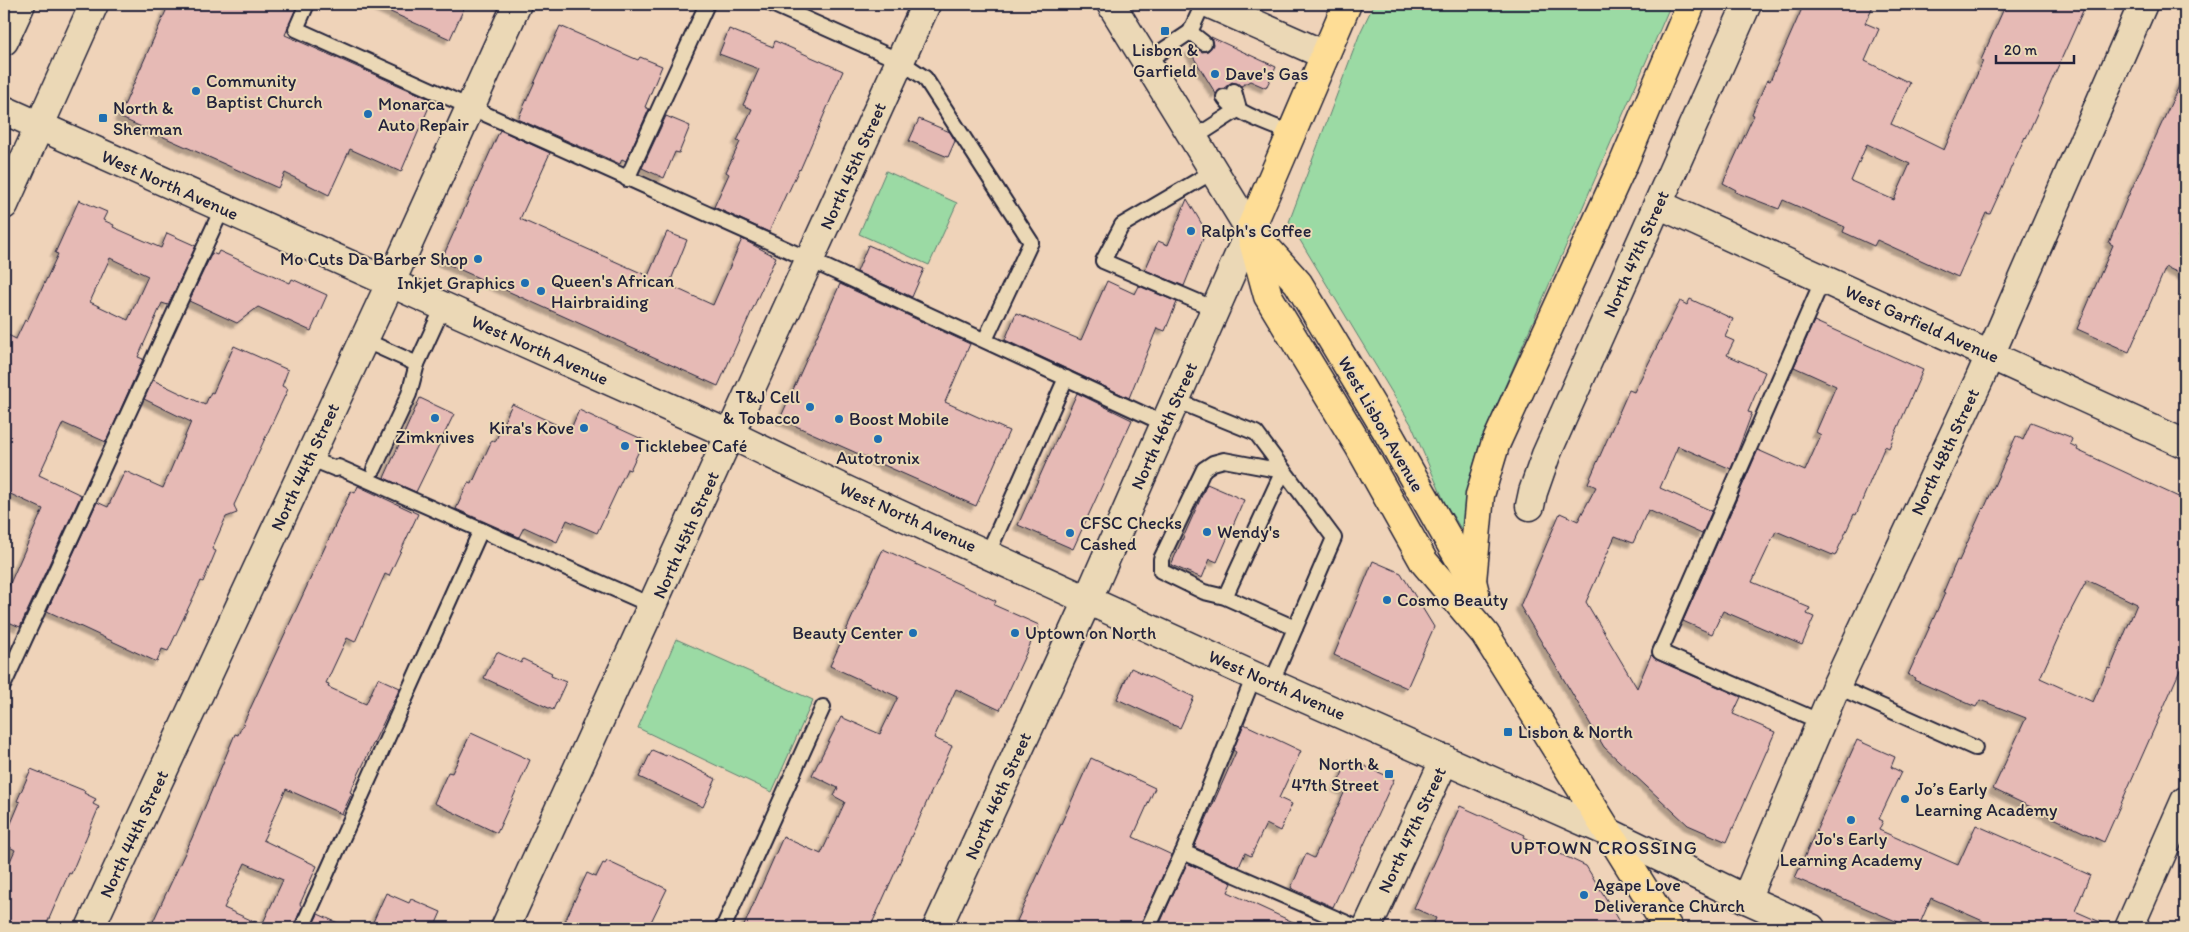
<svg xmlns="http://www.w3.org/2000/svg" width="2189" height="932" viewBox="0 0 2189 932" font-family="Itim,sans-serif">
<style>
.green{fill:#9bdaa4;stroke:#5e7e70}
.building{fill:#e6bab5;stroke:#22223b;fill-rule:evenodd;filter:url(#shadow)}
.lines{fill:none;stroke-linecap:round;stroke-linejoin:round}
.service-casing{stroke:#22223b;stroke-width:18}
.minor-casing{stroke:#22223b;stroke-width:31}
.tertiary-casing{stroke:#22223b;stroke-width:31}
.secondary-casing{stroke:#22223b;stroke-width:31}
.primary-casing{stroke:#22223b;stroke-width:31}
.motorway-casing{stroke:#22223b;stroke-width:31}
.service{stroke:#ebd8b6;stroke-width:14}
.minor{stroke:#ebd8b6;stroke-width:28}
.tertiary{stroke:#ebd8b6;stroke-width:28}
.secondary{stroke:#ebd8b6;stroke-width:28}
.primary{stroke:#fedd96;stroke-width:28}
.motorway{stroke:#fedd96;stroke-width:28}
.poi-dot{fill:#1f6fb2;stroke:#ebd8b6;stroke-width:2}
.labels{text-anchor:middle;dominant-baseline:central;stroke-width:4;stroke-linejoin:round;paint-order:stroke}
.poi-label{font-size:18px;fill:#22223b;stroke:#ebd8b6;text-anchor:start}
.street-label{font-size:18px;fill:#22223b;stroke:#ebd8b6}
.neighbourhood-label{font-size:19px;letter-spacing:1px;fill:#22223b;stroke:#ebd8b6}
</style>
<defs>
<filter id="shadow"><feDropShadow dx="-4.5" dy="4.5" stdDeviation="1" flood-color="#0004"/></filter>
</defs>
<rect width="100%" height="100%" fill="#efd3b9"/>
<filter id="ink" filterUnits="userSpaceOnUse"><feTurbulence type="fractalNoise" baseFrequency=".02" numOctaves="2"/><feDisplacementMap in="SourceGraphic" scale="10" xChannelSelector="R" yChannelSelector="G"/><feConvolveMatrix kernelMatrix="1 2 1 2 8 2 1 2 1" color-interpolation-filters="sRGB"/></filter>
<g filter="url(#ink)">
<!-- green -->
<g class="green">
<path d="M1374,4H1671L1479,446L1466,492L1463,532L1445,503L1411,424L1289,222L1360,33Z"/>
<path d="M886,171L957,203L929,265L859,234Z"/>
<path d="M676,639L813,700L772,792L638,728Z"/>
</g>
<!-- building -->
<g class="building">
<path d="M169,4H298L285,35L432,100L401,172L350,149L329,195L285,173L278,188L119,117Z"/>
<path d="M373,4H466L450,39Z"/>
<path d="M1804,4H1874L1865,23L1879,29L1865,61L1910,83L1891,124L1944,150L1983,61L1981,60L2006,4H2086L2026,138L2025,137L1990,214L1986,213L1958,277L1877,240L1874,246L1843,232L1845,227L1783,200L1779,209L1735,192L1736,190L1723,183L1754,115L1752,114L1767,80L1770,81ZM1867,144L1910,164L1894,200L1851,181Z"/>
<path d="M560,26L638,60L640,57L662,66L645,107L649,109L626,161L622,159L620,164L518,119Z"/>
<path d="M729,29L773,47L775,41L843,71L800,170L799,169L788,193L787,192L769,232L714,207L729,174L726,172L740,142L737,141L752,109L743,105L759,69L719,54Z"/>
<path d="M1211,37L1276,67L1266,88L1250,81L1241,86L1232,82L1216,94L1189,50L1195,47L1202,52L1208,51L1213,45Z"/>
<path d="M2185,73V221L2178,238L2185,241V276L2166,267L2129,352L2077,329L2113,245L2109,243L2127,199Z"/>
<path d="M666,116L690,126L679,153L675,152L664,178L642,168Z"/>
<path d="M919,119L950,132L955,141L948,157L909,141Z"/>
<path d="M500,130L550,153L520,219L648,276L667,232L687,240L669,285L713,305L742,239L776,257L718,386L441,261Z"/>
<path d="M1187,199L1206,231L1184,286L1145,270L1158,241L1168,245Z"/>
<path d="M79,200L107,212L103,220L114,225L113,227L161,248L167,233L196,246L168,305L162,303L138,357L143,359L106,442L63,423L39,475L81,495L20,627L4,620V597L43,509L4,491V333L16,339L25,320L27,321L58,254L55,253ZM110,258L148,276L128,320L90,302Z"/>
<path d="M868,245L924,269L912,297L857,272Z"/>
<path d="M219,251L290,283L292,279L327,295L311,331L258,307L237,323L189,301L212,253L217,255Z"/>
<path d="M1107,281L1135,294L1139,286L1177,302L1165,331L1157,328L1129,398L1005,340L1016,313L1081,340Z"/>
<path d="M840,284L970,344L945,402L1009,431L976,506L780,419Z"/>
<path d="M1690,299L1733,319L1725,337L1734,341L1727,355L1765,372L1748,412L1752,413L1731,469L1678,446L1660,488L1712,511L1702,534L1648,510L1633,543L1615,536L1586,602L1637,688L1651,655L1657,660L1741,697L1733,714L1775,732L1727,842L1688,825L1604,747L1520,606L1560,513L1578,521L1596,487L1588,483L1629,390L1634,392L1680,301L1687,305Z"/>
<path d="M1814,321L1923,370L1889,448L1885,446L1856,515L1854,514L1835,556L1776,531L1752,582L1798,601V603L1810,608L1807,614L1814,617L1802,645L1723,611L1712,634L1683,621L1758,450L1805,471L1821,435L1816,432L1836,386L1794,367Z"/>
<path d="M234,346L288,370L282,386L288,389L234,505L237,513L226,517L212,549L216,551L203,582L201,581L168,651L162,649L157,662L47,611L97,502L108,507L125,471L163,488L191,422L144,399L153,380L205,405L211,392L213,393Z"/>
<path d="M1077,393L1132,420L1073,549L1018,525Z"/>
<path d="M420,398L454,414L416,492L384,478Z"/>
<path d="M512,404L570,431L579,410L644,440L630,470L627,469L597,533L567,520L557,542L524,527L519,537L456,509L468,483L472,484L492,440L495,442Z"/>
<path d="M2031,422L2068,436L2072,439L2070,444L2078,448L2077,450L2185,500V659L2104,842L1993,789L2026,718L1980,700L1976,707L1914,680L1915,678L1908,675L1945,593H1943L1957,560L1959,561L1983,508L1984,509L2016,436L2023,440ZM2087,580L2137,604L2110,669L2108,668L2093,702L2040,678L2067,618Z"/>
<path d="M1207,484L1244,500L1217,562L1210,559L1202,578L1171,565Z"/>
<path d="M358,486L418,514L389,576L385,574L355,642L347,638L326,683L329,684L328,687L366,704L378,678L400,688L350,792L352,793L342,814L286,789L265,836L263,840L317,866L300,904L302,907L293,928H150L192,838L235,734L238,735L351,491L355,493ZM245,863L283,880L262,925L224,908Z"/>
<path d="M883,549L996,601L994,605L1039,625L1000,710L956,689L934,738L952,746L870,928H743L783,837L821,854L845,802L834,796L838,788L812,775L841,717L880,734L898,697L830,666Z"/>
<path d="M1373,561L1401,573L1434,627L1407,688L1334,655Z"/>
<path d="M497,652L521,663L523,659L552,673L551,676L566,682L553,710L484,678Z"/>
<path d="M1131,668L1194,697L1180,728L1117,699Z"/>
<path d="M1244,724L1301,751L1279,798L1292,804L1280,831L1266,824L1251,856L1245,853L1239,867L1194,847L1236,752L1233,750Z"/>
<path d="M471,733L530,760L497,833L434,803L448,772L452,773Z"/>
<path d="M1857,740L1895,757L1891,767L1901,772L1879,819L1883,821L1879,830L1958,865L1976,825L2090,875L2075,911L2114,928H1980L1983,921L1931,898L1918,928H1912L1795,878Z"/>
<path d="M652,750L666,756L667,754L716,779L703,807L639,777Z"/>
<path d="M1091,758L1155,788L1133,837L1172,855L1139,928H1032L1017,921Z"/>
<path d="M1349,759L1394,779L1352,871L1350,870L1333,907L1291,888L1306,854L1314,858L1345,791L1336,787Z"/>
<path d="M31,769L85,791L84,793L96,799L93,804L99,807L71,874L69,873L45,928H4V875L15,850L4,844V840L20,802L17,801Z"/>
<path d="M1460,806L1525,835L1524,837L1586,866L1624,928H1444L1434,923L1436,918L1414,908Z"/>
<path d="M607,861L667,889L648,928H562L587,873L596,877L603,863L605,864Z"/>
<path d="M1187,863L1232,883L1228,892L1306,928H1158Z"/>
<path d="M386,893L409,903L411,899L441,912L434,928H386L373,922Z"/>
<path d="M318,914L349,928H311Z"/>
</g>
<g class="lines">
<!-- service casing -->
<g class="service-casing">
<g id="service">
<path d="M307,4L296,29L810,260L1165,424"/>
<path d="M772,4L900,61L925,78L1031,242L985,340"/>
<path d="M1190,32L1204,43"/>
<path d="M1147,61L1190,32L1203,4"/>
<path d="M1234,91L1239,109"/>
<path d="M1224,97C1232,112 1274,126 1291,133"/>
<path d="M1194,138L1239,109"/>
<path d="M1214,171L1122,225L1103,261L1215,309"/>
<path d="M627,179L707,4"/>
<path d="M364,340L417,364"/>
<path d="M1175,400L1256,433L1334,538L1271,684"/>
<path d="M309,458L336,469L338,467L653,606"/>
<path d="M374,469L409,394L417,364L443,307"/>
<path d="M988,553L1066,378"/>
<path d="M1225,597L1283,471L1224,460L1213,463L1204,469L1161,559V571L1204,592L1225,597L1295,628"/>
<path d="M4,684L222,209"/>
<path d="M1836,686L1975,748"/>
<path d="M1821,722L1660,652L1823,279"/>
<path d="M1183,852L1358,928"/>
<path d="M302,928L481,530"/>
<path d="M723,928L823,707"/>
<path d="M1148,928L1183,852L1254,676"/>
</g>
</g>
<!-- minor casing -->
<g class="minor-casing">
<g id="minor">
<path d="M1210,4L1325,55"/>
<path d="M1658,204L2185,444"/>
<path d="M1530,506L1533,492L1546,455L1747,4"/>
<path d="M1746,899L1836,686L1980,378L2143,4"/>
<path d="M90,928L390,284L517,4"/>
<path d="M505,928L926,4"/>
<path d="M937,928L1088,599"/>
<path d="M1367,928L1445,759"/>
<path d="M2129,928L2185,801"/>
</g>
</g>
<!-- tertiary casing -->
<g class="tertiary-casing">
<path id="tertiary" d="M1088,599L1250,230"/>
</g>
<!-- secondary casing -->
<g class="secondary-casing">
<g id="secondary">
<path d="M1111,4L1250,230"/>
<path d="M4,41L21,4"/>
<path d="M4,110L731,435L848,491L1254,676L1610,833L1746,899L1811,928"/>
<path d="M4,205L94,4"/>
</g>
</g>
<!-- primary casing -->
<g class="primary-casing">
<g id="primary">
<path d="M1250,230L1268,296L1359,446L1424,562L1485,634L1668,928"/>
<path d="M1250,230L1347,4"/>
<path d="M1253,233L1298,283L1388,433L1472,581L1475,593"/>
</g>
</g>
<!-- motorway casing -->
<g class="motorway-casing">
<path id="motorway" d="M1472,581L1480,495L1495,445L1622,167L1691,4"/>
</g>
<!-- service -->
<use href="#service" class="service"/>
<!-- minor -->
<use href="#minor" class="minor"/>
<!-- tertiary -->
<use href="#tertiary" class="tertiary"/>
<!-- secondary -->
<use href="#secondary" class="secondary"/>
<!-- primary -->
<use href="#primary" class="primary"/>
<!-- motorway -->
<use href="#motorway" class="motorway"/>
</g>
</g>
<!-- markers -->
<g class="poi-dot">
<rect x="1160" y="26" width="10" height="10" rx="2.5"/>
<circle cx="1215" cy="74" r="5"/>
<circle cx="196" cy="91" r="5"/>
<circle cx="368" cy="114" r="5"/>
<rect x="98" y="113" width="10" height="10" rx="2.5"/>
<circle cx="1191" cy="231" r="5"/>
<circle cx="478" cy="259" r="5"/>
<circle cx="525" cy="283" r="5"/>
<circle cx="541" cy="291" r="5"/>
<circle cx="810" cy="407" r="5"/>
<circle cx="435" cy="418" r="5"/>
<circle cx="839" cy="419" r="5"/>
<circle cx="584" cy="428" r="5"/>
<circle cx="878" cy="439" r="5"/>
<circle cx="625" cy="446" r="5"/>
<circle cx="1207" cy="532" r="5"/>
<circle cx="1070" cy="533" r="5"/>
<circle cx="1387" cy="600" r="5"/>
<circle cx="913" cy="633" r="5"/>
<circle cx="1015" cy="633" r="5"/>
<rect x="1503" y="727" width="10" height="10" rx="2.5"/>
<rect x="1384" y="769" width="10" height="10" rx="2.5"/>
<circle cx="1905" cy="799" r="5"/>
<circle cx="1851" cy="820" r="5"/>
<circle cx="1584" cy="895" r="5"/>
</g>
<g class="labels">
<!-- poi labels -->
<g class="poi-label">
<text x="1165" y="50" text-anchor="middle">Lisbon &amp;<tspan x="1165" dy="21">Garfield</tspan></text>
<text x="1225" y="74">Dave's Gas</text>
<text x="206" y="81">Community<tspan x="206" dy="21">Baptist Church</tspan></text>
<text x="378" y="104">Monarca<tspan x="378" dy="21">Auto Repair</tspan></text>
<text x="113" y="108">North &amp;<tspan x="113" dy="21">Sherman</tspan></text>
<text x="1201" y="231">Ralph's Coffee</text>
<text x="468" y="259" text-anchor="end">Mo Cuts Da Barber Shop</text>
<text x="551" y="281">Queen's African<tspan x="551" dy="21">Hairbraiding</tspan></text>
<text x="515" y="283" text-anchor="end">Inkjet Graphics</text>
<text x="800" y="397" text-anchor="end">T&amp;J Cell<tspan x="800" dy="21">&amp; Tobacco</tspan></text>
<text x="849" y="419">Boost Mobile</text>
<text x="574" y="428" text-anchor="end">Kira's Kove</text>
<text x="435" y="437" text-anchor="middle">Zimknives</text>
<text x="635" y="446">Ticklebee Café</text>
<text x="878" y="458" text-anchor="middle">Autotronix</text>
<text x="1080" y="523">CFSC Checks<tspan x="1080" dy="21">Cashed</tspan></text>
<text x="1217" y="532">Wendy's</text>
<text x="1397" y="600">Cosmo Beauty</text>
<text x="903" y="633" text-anchor="end">Beauty Center</text>
<text x="1025" y="633">Uptown on North</text>
<text x="1518" y="732">Lisbon &amp; North</text>
<text x="1379" y="764" text-anchor="end">North &amp;<tspan x="1379" dy="21">47th Street</tspan></text>
<text x="1915" y="789">Jo’s Early<tspan x="1915" dy="21">Learning Academy</tspan></text>
<text x="1851" y="839" text-anchor="middle">Jo's Early<tspan x="1851" dy="21">Learning Academy</tspan></text>
<text x="1594" y="885">Agape Love<tspan x="1594" dy="21">Deliverance Church</tspan></text>
</g>
<!-- street labels -->
<g class="street-label">
<text transform="translate(853 166) rotate(-66)">North 45th Street</text>
<text transform="translate(170 185) rotate(24)">West North Avenue</text>
<text transform="translate(1636 254) rotate(-66)">North 47th Street</text>
<text transform="translate(1922 324) rotate(24)">West Garfield Avenue</text>
<text transform="translate(540 350) rotate(24)">West North Avenue</text>
<text transform="translate(1381 424) rotate(60)">West Lisbon Avenue</text>
<text transform="translate(1164 426) rotate(-66)">North 46th Street</text>
<text transform="translate(1945 452) rotate(-65)">North 48th Street</text>
<text transform="translate(305 467) rotate(-65)">North 44th Street</text>
<text transform="translate(908 517) rotate(24)">West North Avenue</text>
<text transform="translate(686 535) rotate(-66)">North 45th Street</text>
<text transform="translate(1277 685) rotate(24)">West North Avenue</text>
<text transform="translate(998 796) rotate(-66)">North 46th Street</text>
<text transform="translate(1412 830) rotate(-65)">North 47th Street</text>
<text transform="translate(134 834) rotate(-65)">North 44th Street</text>
</g>
<!-- neighbourhood labels -->
<g class="neighbourhood-label">
<text x="1604" y="847">UPTOWN CROSSING</text>
</g>
</g>
<!-- margin -->
<rect width="2189" height="932" fill="none" stroke="#ebd8b6" stroke-width="20"/>
<rect x="10" y="10" width="2169" height="912" fill="none" stroke="#22223b" stroke-width="2" filter="url(#ink)"/>
<!-- scale -->
<path d="M1996 55v8h78v-8" fill="none" stroke="#22223b" stroke-width="2.5"/>
<text x="2004" y="55" font-size="15" fill="#22223b" stroke="#ebd8b6" stroke-width="4" paint-order="stroke">20 m</text>
</svg>
